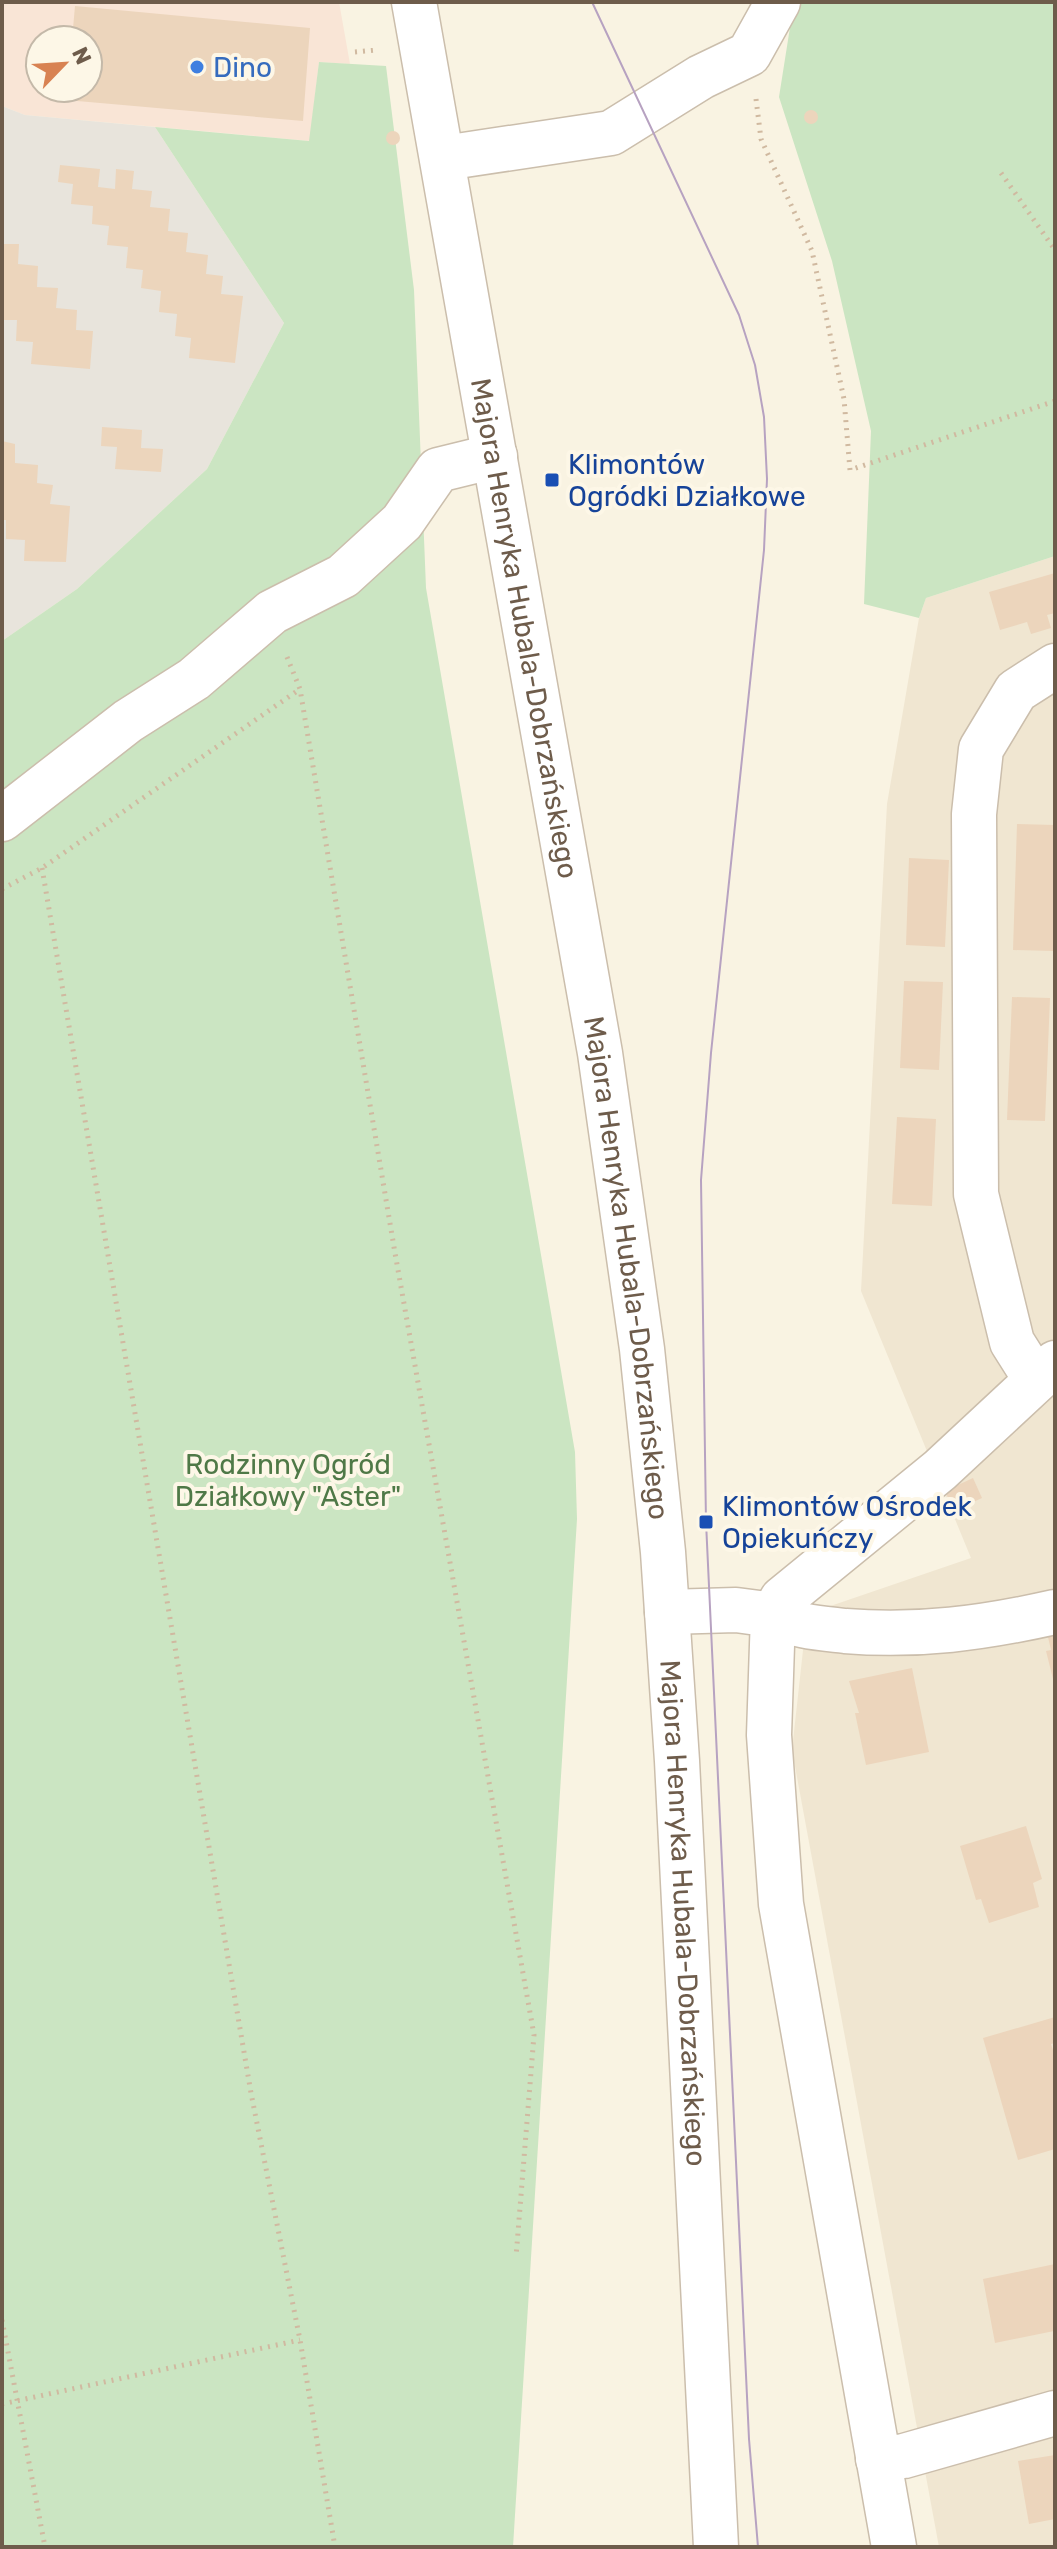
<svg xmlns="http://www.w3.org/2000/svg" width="1057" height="2549" viewBox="0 0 1057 2549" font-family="Rubik,sans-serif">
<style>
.residential{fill:#f0e6d1}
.commercial{fill:#f9e5d6;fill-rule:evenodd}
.industrial{fill:#e8e4dc}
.green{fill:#cbe5c2}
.building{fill:#ecd5bc}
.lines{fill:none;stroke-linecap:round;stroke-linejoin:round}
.minor-casing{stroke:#cbbeac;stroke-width:47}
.path{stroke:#d0b9a0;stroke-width:5;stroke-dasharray:2 6;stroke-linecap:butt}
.minor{stroke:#fff;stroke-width:44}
.tram{stroke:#b7a2c1;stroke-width:2}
.shop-dot{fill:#3f7fe0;stroke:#fdf7e7;stroke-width:3}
.transit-dot{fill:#1a4fb4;stroke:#fdf7e7;stroke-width:3}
.labels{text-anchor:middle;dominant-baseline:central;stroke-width:8;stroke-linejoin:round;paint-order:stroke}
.shop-label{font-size:28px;fill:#366cbe;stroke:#fdf7e7;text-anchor:start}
.transit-label{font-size:28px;fill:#164399;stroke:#fdf7e7;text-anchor:start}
.street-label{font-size:28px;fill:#6e5c4b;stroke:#fdf7e7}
.park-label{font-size:28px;fill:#4f7947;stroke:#fdf7e7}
</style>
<rect width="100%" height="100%" fill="#f9f3e2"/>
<!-- residential -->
<path class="residential" d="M1055,556V2547H939L792,1750L807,1614L971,1558L861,1291L887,804L919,618L926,598Z"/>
<!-- commercial -->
<path class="commercial" d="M2,2H339L350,64L319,62L310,141L25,115L2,106ZM40,40H88V88H40Z"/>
<!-- industrial -->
<path class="industrial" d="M2,106L25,115L155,127L284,323L207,469L77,589L2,641Z"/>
<!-- green -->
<g class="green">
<path d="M794,2H1055V556L926,598L919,618L864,604L871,431L832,261L779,97Z"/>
<path d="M319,62L386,66L414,290L426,588L575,1452L577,1519L513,2547H2V641L77,589L207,469L284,323L155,127L309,141Z"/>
</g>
<!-- building -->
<g class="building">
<path d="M75,6L310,28L303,121L66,100L67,88H88V40H72Z"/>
<circle cx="811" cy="117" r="7"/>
<circle cx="393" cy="138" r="7"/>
<path d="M60,165L100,169L98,187L115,189L116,169L134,171L132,189L152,191L150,207L170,209L168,231L188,233L186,252L208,255L206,274L223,276L221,294L243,296L235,363L189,358L191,338L175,336L177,314L159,312L161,291L141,288L143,270L126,268L128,247L107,245L109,226L92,224L93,206L71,204L73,184L58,182Z"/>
<path d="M2,244H19L18,264L38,266L37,287L58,288L56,308L77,310L76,330L93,331L90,369L31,364L33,342L16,341L17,320H2Z"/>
<path d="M102,427L142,430L141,448L163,449L161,472L115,469L117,447L101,446Z"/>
<path d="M2,441L15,444V463L38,465L37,483L53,485L50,504L70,506L66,562L24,561L25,540L6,539V520H2Z"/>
<path d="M1055,573V613L1047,615L1051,628L1031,634L1027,622L1000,630L989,592Z"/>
<path d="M1017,824L1055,825L1053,951L1013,950Z"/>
<path d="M909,858L949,860L945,947L906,945Z"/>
<path d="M904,981L943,982L939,1070L900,1068Z"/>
<path d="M1012,997L1050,998L1045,1121L1007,1120Z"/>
<path d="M897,1117L936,1119L932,1206L892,1204Z"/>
<path d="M973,1478L982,1498L954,1511L945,1491Z"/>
<path d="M1055,1636V1683H1054L1046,1651L1051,1650L1048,1637Z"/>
<path d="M912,1668L929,1752L866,1765L855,1713H859L849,1681Z"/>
<path d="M1026,1826L1042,1879L1033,1883L1039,1907L989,1923L981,1899L976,1900L960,1846Z"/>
<path d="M1055,2017V2043L1051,2044L1055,2056V2149L1018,2160L983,2038Z"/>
<path d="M1055,2264L1054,2331L995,2343L983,2279Z"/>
<path d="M1055,2455V2519L1029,2524L1018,2461Z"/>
</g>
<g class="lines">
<!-- minor casing -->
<g class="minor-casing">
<g id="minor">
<path id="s1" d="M414,2L600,1053L642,1349L663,1552L677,1761L716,2547"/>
<path d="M444,158L611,133L701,77L749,54L778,2"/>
<path d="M2,819L128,721L194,679L272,612L343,576L402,522L438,470L495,456"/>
<path d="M1055,1363L940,1470L782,1599L773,1615C797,1627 819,1628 845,1631C918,1637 984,1628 1055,1612"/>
<path d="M1036,1380L1012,1342L976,1194L974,814L981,749L1016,691L1055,666"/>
<path d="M667,1612L736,1610L773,1615L769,1735L781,1904L894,2547"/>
<path d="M878,2459L904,2456L1055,2413"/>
</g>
</g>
<!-- path -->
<g class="path">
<path d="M355,52L377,50"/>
<path d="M756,99L761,139L812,251L844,399L850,470L1055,401"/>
<path d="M1001,173L1055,250"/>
<path d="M287,657L300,689L395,1253L534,2035L516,2257"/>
<path d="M42,868L251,2093L300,2340L335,2547"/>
<path d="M2,889L42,868L300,689"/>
<path d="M2,2320L45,2547"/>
<path d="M2,2404L300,2340"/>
</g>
<!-- minor -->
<use href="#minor" class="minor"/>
<!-- tram -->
<path class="tram" d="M592,2L739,315L755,365L764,417L767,479L764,550L711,1053L701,1180L706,1522L749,2439L758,2547"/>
</g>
<!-- markers -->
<circle class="shop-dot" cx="197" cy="67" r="8"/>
<g class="transit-dot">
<rect x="544" y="472" width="16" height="16" rx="4"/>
<rect x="698" y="1514" width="16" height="16" rx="4"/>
</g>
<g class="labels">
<!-- shop labels -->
<g class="shop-label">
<text x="213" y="67">Dino</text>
</g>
<!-- transit labels -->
<g class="transit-label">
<text x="568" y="464">Klimontów<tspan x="568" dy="32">Ogródki Działkowe</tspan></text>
<text x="722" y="1506">Klimontów Ośrodek<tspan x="722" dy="32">Opiekuńczy</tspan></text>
</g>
<!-- street labels -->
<g class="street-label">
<text stroke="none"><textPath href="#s1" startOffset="636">Majora Henryka Hubala-Dobrzańskiego</textPath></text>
<text stroke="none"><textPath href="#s1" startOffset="1284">Majora Henryka Hubala-Dobrzańskiego</textPath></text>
<text stroke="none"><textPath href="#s1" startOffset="1932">Majora Henryka Hubala-Dobrzańskiego</textPath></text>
</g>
<!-- park labels -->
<g class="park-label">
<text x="288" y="1464">Rodzinny Ogród<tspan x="288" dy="32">Działkowy "Aster"</tspan></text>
</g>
</g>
<!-- border -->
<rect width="1057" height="2549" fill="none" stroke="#6e5c4b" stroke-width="8"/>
<!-- north arrow -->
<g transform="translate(64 64) rotate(65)"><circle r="38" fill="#fdf7e7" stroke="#c4b9a9" stroke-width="2"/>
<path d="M0-6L14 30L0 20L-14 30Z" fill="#d88252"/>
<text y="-12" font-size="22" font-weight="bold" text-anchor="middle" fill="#6e5c4b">N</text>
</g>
</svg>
